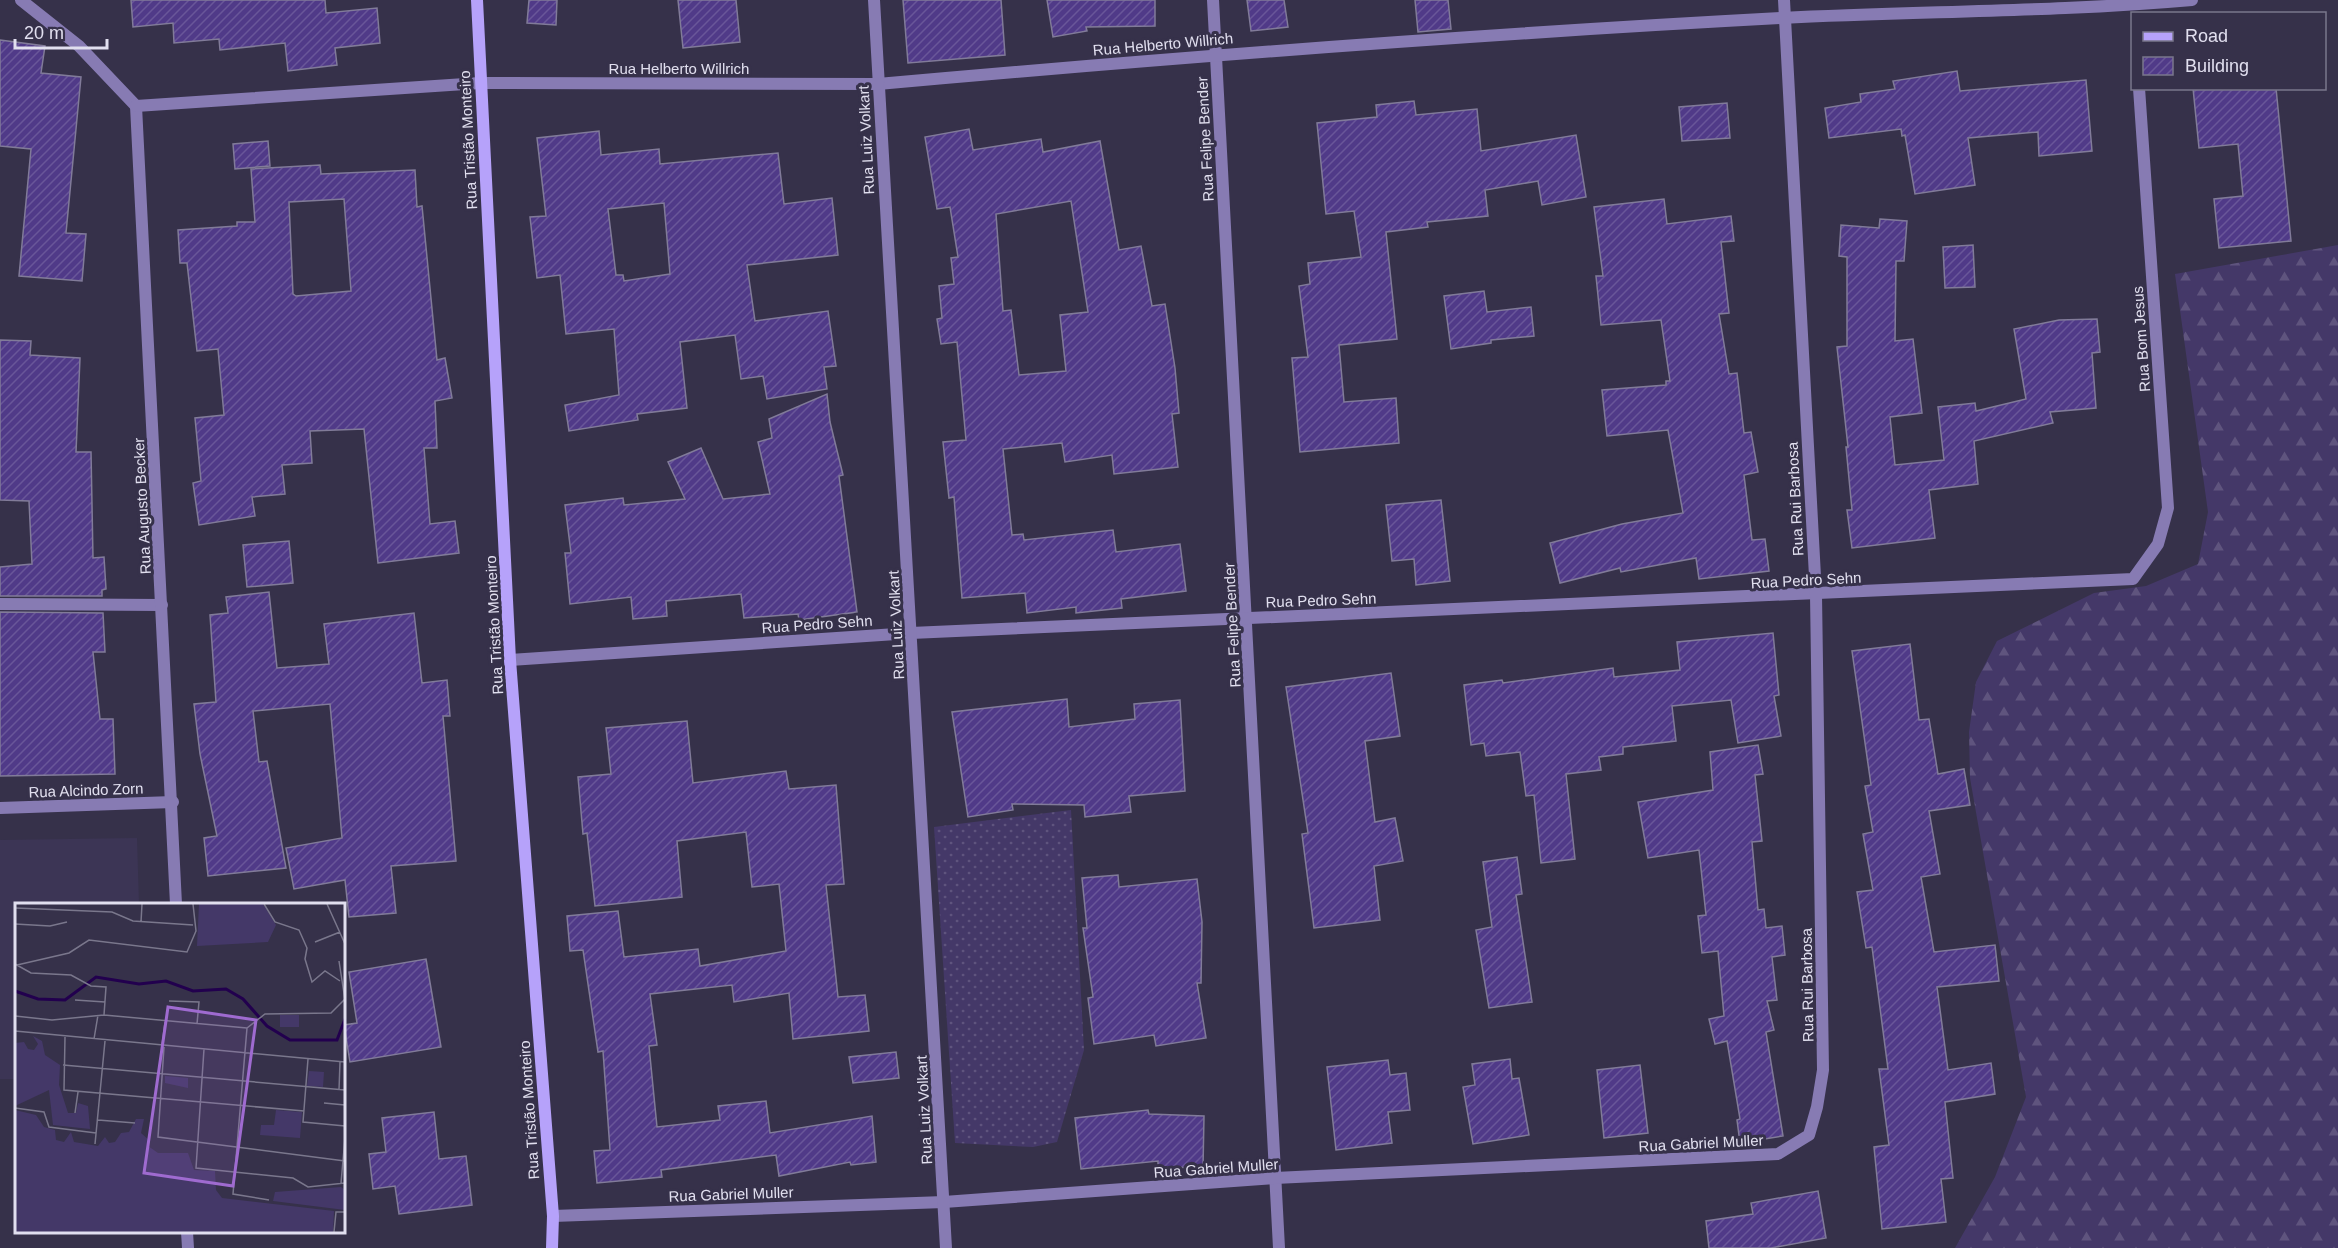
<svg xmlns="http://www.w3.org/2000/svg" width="2338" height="1248" viewBox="0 0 2338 1248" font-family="Arial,sans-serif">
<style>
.built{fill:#3c3555}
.grass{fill:url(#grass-dots)}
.forest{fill:url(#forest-firs)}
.building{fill:url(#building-hatch);stroke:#817b99;stroke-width:1.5;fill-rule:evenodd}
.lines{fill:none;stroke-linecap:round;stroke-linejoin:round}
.service{stroke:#877bb3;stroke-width:12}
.minor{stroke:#877bb3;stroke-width:12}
.tertiary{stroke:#877bb3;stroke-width:12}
.secondary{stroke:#b6a2fa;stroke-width:12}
.labels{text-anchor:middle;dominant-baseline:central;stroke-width:6;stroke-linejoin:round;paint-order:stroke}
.street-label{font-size:15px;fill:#e1dfef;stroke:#36314a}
.inset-river{fill:none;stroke:#22004e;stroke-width:3}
.inset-road{fill:none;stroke:#7a778c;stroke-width:1.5}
.view{fill:#9f6bd0;fill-opacity:0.15;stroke:#9f6bd0;stroke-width:3}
.inset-edge{fill:none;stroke:#e1dfef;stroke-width:3}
</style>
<defs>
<pattern id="grass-dots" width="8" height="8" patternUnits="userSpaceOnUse" patternTransform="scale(1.5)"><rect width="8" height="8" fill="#443868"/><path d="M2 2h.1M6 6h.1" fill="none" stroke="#5f547e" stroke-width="1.8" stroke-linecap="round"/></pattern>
<pattern id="forest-firs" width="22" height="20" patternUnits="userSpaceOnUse" patternTransform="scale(1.5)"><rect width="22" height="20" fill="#443868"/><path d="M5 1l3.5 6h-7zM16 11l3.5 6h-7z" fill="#5f547e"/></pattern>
<pattern id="building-hatch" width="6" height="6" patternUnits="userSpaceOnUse" patternTransform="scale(1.5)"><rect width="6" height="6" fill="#503a88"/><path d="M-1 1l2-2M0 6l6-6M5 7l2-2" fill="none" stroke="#695699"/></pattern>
</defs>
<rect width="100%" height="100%" fill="#36314a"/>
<!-- built -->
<path class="built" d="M137,838L139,904H16V1079H0V840Z"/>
<!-- grass -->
<path class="grass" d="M1071,810L1084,1050L1057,1142L1033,1147L955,1143L934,827Z"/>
<!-- forest -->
<path class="forest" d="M2338,245V1248H1955L1995,1177L2026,1097L1970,778L1969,732L1976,682L1997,641L2094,593L2146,586L2198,564L2208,512L2175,274Z"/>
<!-- building -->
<g class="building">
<path d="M131,0H325L326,13L377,8L380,43L335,48L337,65L288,71L285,43L220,50L219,39L174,43L173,23L133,27Z"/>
<path d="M529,0H557L556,25L527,23Z"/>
<path d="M678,0H736L740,42L683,48Z"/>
<path d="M903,0H1001L1005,55L908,63Z"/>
<path d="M1047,0H1155V26L1086,27L1087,31L1053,37Z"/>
<path d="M1247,0H1284L1288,27L1251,31Z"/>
<path d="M1415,0H1448L1451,29L1418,32Z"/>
<path d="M0,40L45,46L41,73L81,77L66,233L86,234L82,281L19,276L31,149L0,146Z"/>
<path d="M1957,71L1960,91L2086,80L2092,151L2039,156L2038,132L1968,138L1975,185L1915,194L1905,135L1902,136L1901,129L1829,138L1825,108L1861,102L1860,94L1895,89L1893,81Z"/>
<path d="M2193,88H2276L2291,241L2219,248L2214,199L2243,196L2238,144L2199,148Z"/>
<path d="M1414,101L1416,115L1477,109L1481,151L1576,135L1586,197L1542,205L1538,181L1485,190L1488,216L1427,222L1428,227L1386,232L1397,339L1339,345L1344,402L1396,398L1399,443L1300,452L1292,358L1308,357L1299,286L1310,284L1308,263L1361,257L1354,211L1326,214L1317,123L1377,117L1376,105Z"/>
<path d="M1727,103L1730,138L1682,141L1679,107Z"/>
<path d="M969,129L973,150L1041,139L1043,152L1100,141L1119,250L1141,246L1152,306L1165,304L1175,368L1179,413L1172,414L1178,467L1114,474L1112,455L1065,462L1062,443L1003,449L1012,535L1023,534L1024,540L1113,530L1116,552L1180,544L1186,591L1121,599L1122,608L1076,613V607L1027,613L1025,593L962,598L954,497L949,498L943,442L966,440L957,342L941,344L937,319L942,318L939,286L954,284L951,258L958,257L950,207L937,209L925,137ZM1071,201L1088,312L1060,315L1066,371L1019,375L1011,310L1003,311L996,214Z"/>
<path d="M599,131L601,155L659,149L660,164L778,153L784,204L832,198L838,255L747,265L755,321L828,311L836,366L824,367L827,389L767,399L763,376L741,379L735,335L680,342L687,408L637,414L638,420L569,431L565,405L619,395L614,329L566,334L560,275L537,278L530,217L546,216L537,138ZM664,203L670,274L624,281L623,275H616L608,209Z"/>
<path d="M268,141L270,166L235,169L233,144Z"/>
<path d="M320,165L321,174L415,170L417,207L422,206L437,360L445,358L452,398L435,401L437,448H424L430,524L455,521L459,553L378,563L364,429L310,431L312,463L282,465L285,494L252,497L255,516L199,525L193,483L201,481L195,418L224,415L218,349L197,351L187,263H180L178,230L237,226V222H255L251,169ZM344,199L351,291L296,296L293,294L289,202Z"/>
<path d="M1664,199L1667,224L1731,216L1734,241L1721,242L1729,313L1719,314L1729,374L1737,373L1744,433L1751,432L1758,472L1744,475L1752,540L1765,539L1769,571L1699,579L1696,558L1621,572L1620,568L1560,583L1550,543L1622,524L1683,513L1668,430L1607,436L1602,390L1666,385V381H1670L1661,320L1601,325L1596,276H1603L1594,207Z"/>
<path d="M1880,219L1907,221L1904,261H1896L1895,341L1913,339L1922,413L1890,417L1895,465L1944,460L1938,407L1975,403L1976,411L2026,399L2014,329L2059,320L2097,319L2100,352L2092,353L2096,408L2050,412L2053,423L1974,441L1978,484L1929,490L1935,538L1852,548L1847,510H1852L1846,447H1848L1837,347L1847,346V257L1839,256L1841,225L1879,228Z"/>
<path d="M1973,245L1975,287L1945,288L1943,247Z"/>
<path d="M1484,291L1487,312L1531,307L1534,336L1491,340V343L1451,349L1444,296Z"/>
<path d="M0,340L31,341L30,355L80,358L76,452H91L93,558L104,557L106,589L102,590V596H0V567L32,564L29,501L0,500Z"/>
<path d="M827,394L830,422L843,475L839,476L857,612L799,620L798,614L744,618L741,594L666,601L667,616L633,619L631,597L570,604L565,553H571L565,505L623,498L624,505L685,499L668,462L701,448L723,499L770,494L758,442L772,438L769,419Z"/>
<path d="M1441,500L1450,581L1416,585L1414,559L1392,561L1386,505Z"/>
<path d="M289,541L293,583L247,587L243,545Z"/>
<path d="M269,592L277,668L329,664L324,624L414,613L422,683L447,680L450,716H443L456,861L391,866L396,913L349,917L345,880L294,889L286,848L342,838L330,704L253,711L259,762L267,761L286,868L208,876L204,838L217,836L200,754L194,704L216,702L210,615L228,613L226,597Z"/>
<path d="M0,612L103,613L105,652H93L100,719H113L115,774L0,776Z"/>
<path d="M1773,633L1779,695L1774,696L1781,736L1738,743L1731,700L1672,706L1676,741L1623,747V754L1599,757L1601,770L1566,774L1575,859L1541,863L1534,795L1526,796L1520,752L1486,756L1484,743L1471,745L1464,685L1502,680L1503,683L1613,668L1614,677L1680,670L1677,642Z"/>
<path d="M1910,644L1919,720L1929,719L1938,774L1964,769L1970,805L1929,811L1940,874L1921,877L1934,952L1995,945L1999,981L1937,987L1948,1070L1991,1063L1995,1094L1945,1102L1953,1178L1941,1179L1946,1222L1882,1229L1874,1147L1889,1145L1879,1069H1888L1872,947L1866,948L1857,892L1873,890L1863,834L1873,832L1865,786L1871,785L1852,651Z"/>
<path d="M1391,673L1400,736L1365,741L1375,822L1395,818L1403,861L1374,866L1380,920L1314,928L1302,834L1308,833L1286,687Z"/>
<path d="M1067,699L1069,727L1135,719L1134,704L1180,700L1185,791L1129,796L1131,812L1085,817L1084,805L1012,804L1013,810L968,817L952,712Z"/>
<path d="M687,721L693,783L786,771L789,789L836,785L844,884L826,885L838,997L865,995L869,1031L793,1039L789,993L734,1002L732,985L650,994L657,1045L649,1046L657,1127L720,1120L718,1106L766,1101L770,1133L872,1116L876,1162L851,1165L850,1162L779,1176L776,1155L661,1170L662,1177L597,1183L594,1151L610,1150L603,1051L598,1052L583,950L570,951L567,916L618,911L624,957L698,949L700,966L786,951L779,884L752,887L746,832L677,841L682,897L595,906L587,833L583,834L578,777L611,774L606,728Z"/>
<path d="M1758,745L1763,774L1755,775L1762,841L1752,842L1758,910L1764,909L1766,928L1782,926L1785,955L1772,957L1777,1000L1767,1001L1774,1030L1766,1032L1783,1136L1740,1143L1737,1120L1740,1119L1727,1041L1715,1044L1709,1019L1724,1016L1718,951L1702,953L1698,916L1706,915L1699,850L1648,858L1638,802L1713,790L1710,752Z"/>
<path d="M1517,857L1522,894L1516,895L1532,1002L1489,1008L1476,930L1492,927L1483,862Z"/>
<path d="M1118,875L1119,887L1197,879L1202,922L1201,983H1197L1206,1038L1156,1046L1154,1035L1094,1044L1088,998L1093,997L1083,928H1087L1082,878Z"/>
<path d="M426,959L441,1047L350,1062L344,1025L357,1023L349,972Z"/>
<path d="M896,1052L899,1078L853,1083L849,1057Z"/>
<path d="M1510,1059L1512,1079L1519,1078L1529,1135L1473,1144L1463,1087L1475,1085L1472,1064Z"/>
<path d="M1388,1060L1390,1075L1406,1073L1410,1110L1388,1112L1392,1143L1336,1150L1327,1067Z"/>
<path d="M1640,1065L1648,1133L1604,1138L1597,1070Z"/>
<path d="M1148,1110L1149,1114L1204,1116L1203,1168L1158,1167V1161L1081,1169L1075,1118Z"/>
<path d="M434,1112L439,1159L466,1156L472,1205L399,1214L395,1186L373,1189L369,1154L386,1152L382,1118Z"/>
<path d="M1818,1191L1826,1238L1771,1248H1709L1706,1221L1753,1214L1751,1203Z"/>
</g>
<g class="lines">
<!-- service -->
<path class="service" d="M0,604L162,605"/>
<!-- minor -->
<g class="minor">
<path d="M1213,0L1279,1248"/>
<path d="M878,84C1179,57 1481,34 1782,18C1919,11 2056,12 2192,0"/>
<path d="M510,660L911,633L2133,579L2158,544L2168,508L2139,88"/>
<path d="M0,808L173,802"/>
<path d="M553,1216L944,1202L1275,1178L1778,1154L1809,1135L1817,1107L1823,1070L1816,595L1784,0"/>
</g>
<!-- tertiary -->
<g class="tertiary">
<path d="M21,0L79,46L136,106"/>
<path d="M874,0L946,1248"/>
<path d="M136,106L176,904"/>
<path d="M136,106L480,83L878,84"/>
<path d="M187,1232L188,1248"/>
</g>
<!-- secondary -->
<path class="secondary" d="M477,0L510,660L553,1216L552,1248"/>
</g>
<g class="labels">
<!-- street labels -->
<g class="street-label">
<text transform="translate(1163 44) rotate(-5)">Rua Helberto Willrich</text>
<text x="679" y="68">Rua Helberto Willrich</text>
<text transform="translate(1205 139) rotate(-93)">Rua Felipe Bender</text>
<text transform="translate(468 140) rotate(-93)">Rua Tristão Monteiro</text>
<text transform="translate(866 140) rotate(-93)">Rua Luiz Volkart</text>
<text transform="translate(2141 339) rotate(-94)">Rua Bom Jesus</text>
<text transform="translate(1795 499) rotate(-93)">Rua Rui Barbosa</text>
<text transform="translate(142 506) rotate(-93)">Rua Augusto Becker</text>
<text transform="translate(1806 580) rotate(-3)">Rua Pedro Sehn</text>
<text transform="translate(1321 600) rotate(-2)">Rua Pedro Sehn</text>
<text transform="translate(817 624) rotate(-4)">Rua Pedro Sehn</text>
<text transform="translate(494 625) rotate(-93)">Rua Tristão Monteiro</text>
<text transform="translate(896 625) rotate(-93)">Rua Luiz Volkart</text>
<text transform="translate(1232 625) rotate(-93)">Rua Felipe Bender</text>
<text transform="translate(86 790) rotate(-2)">Rua Alcindo Zorn</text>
<text transform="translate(1807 985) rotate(-91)">Rua Rui Barbosa</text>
<text transform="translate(529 1110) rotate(-94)">Rua Tristão Monteiro</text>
<text transform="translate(924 1110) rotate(-93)">Rua Luiz Volkart</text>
<text transform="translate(1701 1143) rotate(-3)">Rua Gabriel Muller</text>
<text transform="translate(1216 1168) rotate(-4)">Rua Gabriel Muller</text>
<text transform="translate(731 1194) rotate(-2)">Rua Gabriel Muller</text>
</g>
</g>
<!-- overview -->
<g transform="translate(15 903)">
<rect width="330" height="330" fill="#36314a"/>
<path d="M294,168L309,169L308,184L292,183ZM150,173L173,175V185L150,180ZM261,207L287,209L285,235L245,232L246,222H259Z" fill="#443868"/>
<path d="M18,133L27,138L30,152L45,162L44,182L53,210H61L63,200L73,203L75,226L38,222L34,187L0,203V140L9,139L13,146L19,147L23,141ZM0,207L21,212L29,224L40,227L41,237L49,239L56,229L59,239L83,243L90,234L94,240L100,239L106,230L114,229L121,216H129L126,230L135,238L133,243L143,250H173L179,267L200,268L201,287L207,295L319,308L318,329H0Z" fill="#443868"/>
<path d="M326,284L330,287V307L258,298L260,289Z" fill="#443868"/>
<path d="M184,1H248L261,22L253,39L182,43ZM265,112H284V124H265Z" fill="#443868"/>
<path class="inset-river" d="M0,88L23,96L50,97L81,74L124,81L151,78L178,88L211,86L228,96L252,123L275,137H322L330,116"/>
<path class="inset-road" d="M249,1L260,19L284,27L292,45L290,56L297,79L310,68L325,78M312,1L330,41M0,5L97,9L118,18L178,22M126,19L127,1M0,21L35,23L52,19M300,39L325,29M324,58L330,97M0,61L16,70L56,72L76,83L91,84L89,112M2,62L54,50L74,37L172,49L181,28L178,1M60,97L90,99M154,98L184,99L182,121M0,113L37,117L89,112L232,125M232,125L218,291L254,297M232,125L250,111L316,110L330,96M0,128L330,159M50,134L49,187L289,208M79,136L83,112M147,142L150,119M149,144L143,234L330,258M189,146L181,265L278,275L293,284L330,280M293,156L288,219L330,223M48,162L330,187M324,187L325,159M309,200L330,202M0,205L29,209L34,224L81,230M60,210L63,189M83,217L120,220M80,241L90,138M326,280L330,235M319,329L321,309H330"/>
<path class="view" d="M153,104L241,117L218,283L129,270Z"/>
<rect width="330" height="330" class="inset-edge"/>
</g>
<!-- legend -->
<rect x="2131" y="12" width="195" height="78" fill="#36314a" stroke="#7a778c" stroke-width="1.5"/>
<rect x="2143" y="32" width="30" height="9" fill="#b6a2fa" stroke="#7a778c" stroke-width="1.5"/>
<text x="2185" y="42" font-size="18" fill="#e1dfef">Road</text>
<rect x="2143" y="57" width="30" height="18" fill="url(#building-hatch)" stroke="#7a778c" stroke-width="1.5"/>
<text x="2185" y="72" font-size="18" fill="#e1dfef">Building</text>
<!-- scale -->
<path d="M15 39v9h92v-9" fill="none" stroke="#e1dfef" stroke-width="3"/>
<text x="24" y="39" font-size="18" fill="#e1dfef" stroke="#36314a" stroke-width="4.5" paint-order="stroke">20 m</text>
</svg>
